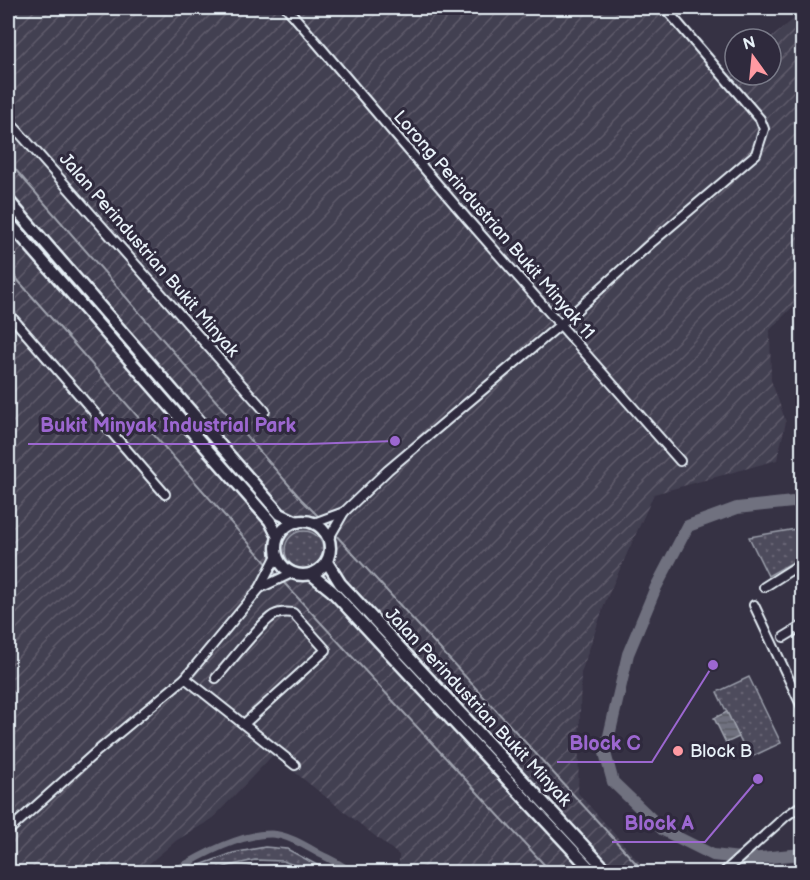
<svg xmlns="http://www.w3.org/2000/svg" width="810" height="880" viewBox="0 0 810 880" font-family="'Balsamiq Sans',sans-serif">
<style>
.industrial{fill:url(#industrial-furrows)}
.green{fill:url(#green-dots);stroke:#9a9eaa;stroke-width:1.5}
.water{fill:url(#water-rules);stroke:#a0a4af;stroke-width:1.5}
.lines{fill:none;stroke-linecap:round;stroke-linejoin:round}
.stream{stroke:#a0a4af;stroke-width:2}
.canal{stroke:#70717f;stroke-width:7}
.river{stroke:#70717f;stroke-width:12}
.minor-casing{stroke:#e8f1f8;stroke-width:12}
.secondary-casing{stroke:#e8f1f8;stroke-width:15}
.minor{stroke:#2f2a3d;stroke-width:8}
.secondary{stroke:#2f2a3d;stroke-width:10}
.poi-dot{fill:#ff9aa2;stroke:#2f2a3d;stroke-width:2}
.labels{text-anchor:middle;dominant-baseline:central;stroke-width:6;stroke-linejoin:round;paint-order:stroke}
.street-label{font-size:18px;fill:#e8f1f8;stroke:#2f2a3d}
.poi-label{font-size:18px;fill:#e8f1f8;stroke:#2f2a3d;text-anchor:start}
.leader{fill:none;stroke:#9c67d0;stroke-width:2}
.callout-dot{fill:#9c67d0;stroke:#2f2a3d;stroke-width:2}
.callout-label{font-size:20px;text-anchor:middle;font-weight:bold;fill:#9c67d0;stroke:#2f2a3d;stroke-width:6;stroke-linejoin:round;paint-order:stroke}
</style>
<defs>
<pattern id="industrial-furrows" width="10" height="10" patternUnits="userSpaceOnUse" patternTransform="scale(1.5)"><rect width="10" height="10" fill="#433f51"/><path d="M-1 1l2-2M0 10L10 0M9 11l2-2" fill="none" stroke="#5e5b6b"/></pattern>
<pattern id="green-dots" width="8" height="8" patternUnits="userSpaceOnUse" patternTransform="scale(1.5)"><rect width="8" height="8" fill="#4d4b5c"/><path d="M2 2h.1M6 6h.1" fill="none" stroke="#676574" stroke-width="1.8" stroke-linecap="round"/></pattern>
<pattern id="water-rules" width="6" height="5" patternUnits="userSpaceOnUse" patternTransform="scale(1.5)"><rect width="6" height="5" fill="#70717f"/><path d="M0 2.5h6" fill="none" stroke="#5b5c64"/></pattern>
</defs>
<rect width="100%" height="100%" fill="#363244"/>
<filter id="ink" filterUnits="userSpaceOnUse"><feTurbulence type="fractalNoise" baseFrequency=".0167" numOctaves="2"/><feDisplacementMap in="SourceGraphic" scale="12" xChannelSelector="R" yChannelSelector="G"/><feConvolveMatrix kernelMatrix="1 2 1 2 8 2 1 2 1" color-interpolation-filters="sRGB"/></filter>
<g filter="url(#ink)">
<!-- industrial -->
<path class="industrial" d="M8,8H673L729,73L735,69V75H771L770,39L802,12V297L770,330L771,380L786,422L777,460L654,494L606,600L581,673L578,793L648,872H399V855L273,755L212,819L177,840L139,872H8Z"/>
<!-- green -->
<g class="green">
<path d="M802,528V557L768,576L749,537Z"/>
<circle cx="304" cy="550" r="19"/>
<path d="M749,677L781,743L749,758L717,692Z"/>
<path d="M265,847L287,849L330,872H313L283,861L255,860L228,866L211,872H181L233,853Z"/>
<path d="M275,865L299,872H223L252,867Z"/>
</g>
<!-- water -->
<path class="water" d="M727,712L739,737L726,743L714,718Z"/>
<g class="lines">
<!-- stream -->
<g class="stream">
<path d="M8,161L301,499L320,518"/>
<path d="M8,269L269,566"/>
<path d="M334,533L644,872"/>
<path d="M273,571L551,872"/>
</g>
<!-- canal -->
<path class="canal" d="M173,872C199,856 240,834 271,834C286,834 306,846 318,853C329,859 342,864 350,872"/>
<!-- river -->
<g class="river">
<path d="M802,359L801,368L802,373"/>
<path d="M802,501L737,508L688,526L656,587L628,654L605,753L613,782L663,830L713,855L749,859L802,854"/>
</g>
<!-- minor casing -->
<g class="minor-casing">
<g id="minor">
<path d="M287,8L468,220L680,461"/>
<path d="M8,120L265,411"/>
<path d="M8,313L165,494"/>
<path d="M314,523L344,512"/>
<path d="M329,538L344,512L388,470L561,324L651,243L756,154L764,129L760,119L665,8"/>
<path d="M764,587L802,563"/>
<path d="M260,588L292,573"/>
<path d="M754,605L802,707"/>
<path d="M784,637L802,626"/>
<path d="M185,678L295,765"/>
<path d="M216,678C229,664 260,623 274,615C280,612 286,612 293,613L326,650L244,724"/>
<path d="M8,831L95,753L185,678L260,588L277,555"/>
<path d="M724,872L786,816L802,805"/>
</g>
</g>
<!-- secondary casing -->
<g class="secondary-casing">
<g id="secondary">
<path d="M8,200L280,514L297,522"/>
<path d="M8,221L270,521L278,537"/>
<circle cx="303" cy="548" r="27"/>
<path d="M327,562L340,583L608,872"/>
<path d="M311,574L332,591L593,872"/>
</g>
</g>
<!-- minor -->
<use href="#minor" class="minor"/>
<!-- secondary -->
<use href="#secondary" class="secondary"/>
</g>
</g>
<!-- markers -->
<circle class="poi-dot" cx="678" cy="751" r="6"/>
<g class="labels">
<!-- street labels -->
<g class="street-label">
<text transform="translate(494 225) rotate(49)">Lorong Perindustrian Bukit Minyak 11</text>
<text transform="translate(149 255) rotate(49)">Jalan Perindustrian Bukit Minyak</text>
<text transform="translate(478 707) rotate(47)">Jalan Perindustrian Bukit Minyak</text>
</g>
<!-- poi labels -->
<g class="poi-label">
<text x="690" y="751">Block B</text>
</g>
</g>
<!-- callouts -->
<path class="leader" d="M395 441L308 444H28M713 665L652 762H557M758 779L705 842H612"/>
<g class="callout-dot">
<circle cx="395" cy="441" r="6"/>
<circle cx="713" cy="665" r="6"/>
<circle cx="758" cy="779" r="6"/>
</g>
<g class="callout-label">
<text x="168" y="432">Bukit Minyak Industrial Park</text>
<text x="605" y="750">Block C</text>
<text x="659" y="830">Block A</text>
</g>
<!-- margin -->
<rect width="810" height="880" fill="none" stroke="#2f2a3d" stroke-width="30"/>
<rect x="15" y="15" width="780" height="850" fill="none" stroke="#e8f1f8" stroke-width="2" filter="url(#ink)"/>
<!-- north arrow -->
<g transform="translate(753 57) rotate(345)"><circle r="28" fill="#2f2a3d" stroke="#797a88" stroke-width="1.5"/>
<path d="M0-4.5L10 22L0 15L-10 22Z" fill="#ff9aa2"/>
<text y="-9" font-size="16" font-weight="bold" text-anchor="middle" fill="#e8f1f8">N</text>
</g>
</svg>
